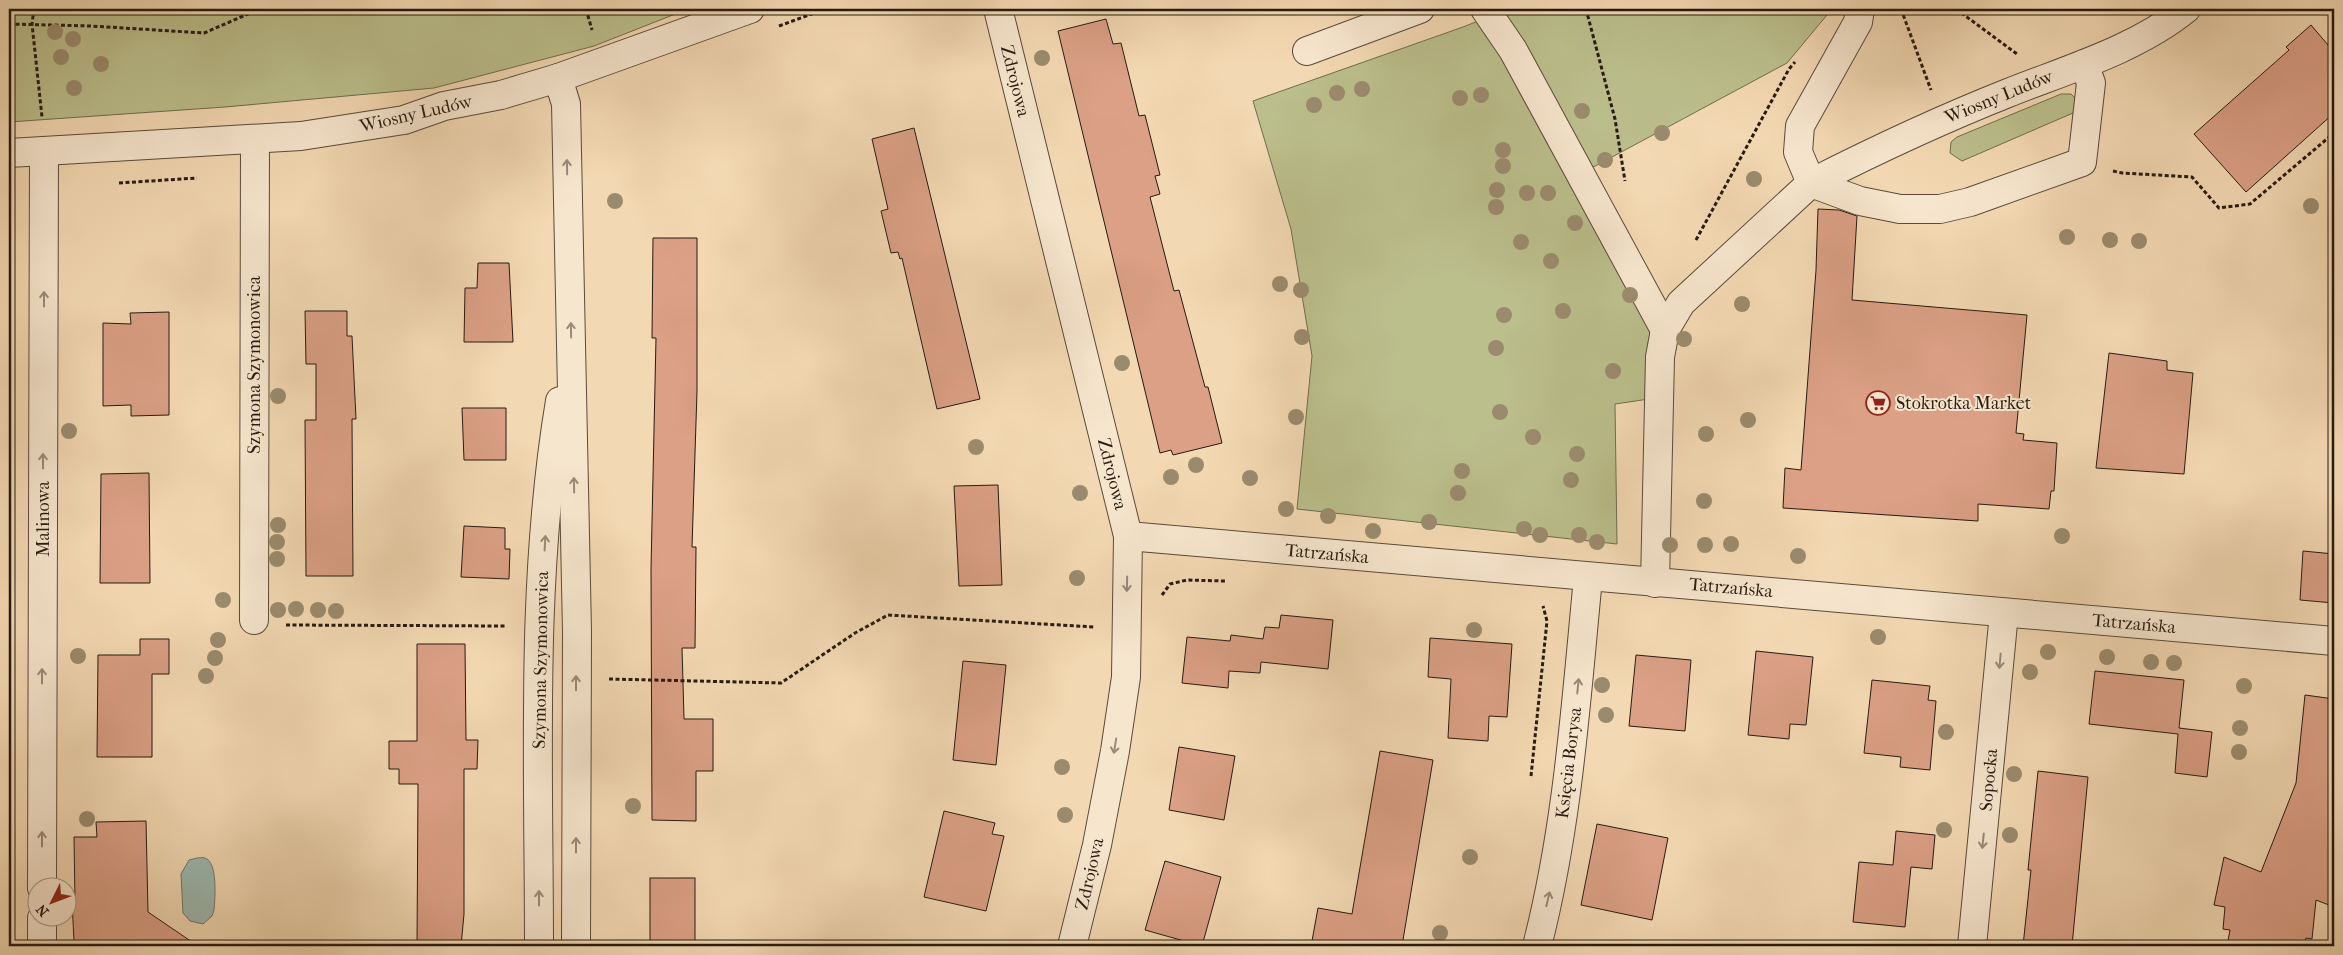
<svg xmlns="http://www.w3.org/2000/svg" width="2343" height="955" viewBox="0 0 2343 955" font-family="'IM FELL French Canon',serif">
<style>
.green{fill:#bbbf8c;stroke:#716c4e}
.water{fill:#9cb9b1;stroke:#6d7971}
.building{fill:#dba086;stroke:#271a11}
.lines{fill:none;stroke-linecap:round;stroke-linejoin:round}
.street-casing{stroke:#5a4a3a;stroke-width:30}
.path{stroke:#271a11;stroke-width:3;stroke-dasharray:4 2.5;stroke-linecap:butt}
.street{stroke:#f7e6ce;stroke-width:28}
.tree{fill:#9b8b6e}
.oneway{stroke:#998a79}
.labels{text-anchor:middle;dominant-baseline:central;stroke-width:4;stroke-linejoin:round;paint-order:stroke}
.street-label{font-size:18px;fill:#271a11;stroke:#f7e6ce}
.poi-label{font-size:18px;fill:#271a11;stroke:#f7e6ce;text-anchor:start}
</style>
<rect width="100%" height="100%" fill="#f3d9b3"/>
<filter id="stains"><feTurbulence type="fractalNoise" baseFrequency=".004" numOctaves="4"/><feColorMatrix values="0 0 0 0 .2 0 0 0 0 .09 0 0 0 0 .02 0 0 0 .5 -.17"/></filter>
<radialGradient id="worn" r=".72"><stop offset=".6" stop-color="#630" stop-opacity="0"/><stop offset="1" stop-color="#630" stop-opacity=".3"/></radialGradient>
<!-- green -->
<g class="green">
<path d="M9,9H688L594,46L434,88L225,107L9,122Z"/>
<path d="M1487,9H1832L1787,63L1571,179L1656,334L1649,399L1615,404L1617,544L1297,509L1312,356L1291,229L1253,101L1463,27L1483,19Z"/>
<path d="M2061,94H2071L2076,99V108L2073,113L1962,161L1950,153L1951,142L1957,137Z"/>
</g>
<!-- water -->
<path class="water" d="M197,858C199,858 202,857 205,858C218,862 215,899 214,910L212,916L203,924L190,921L183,913L181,874L189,860Z"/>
<!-- building -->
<g class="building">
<path d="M1106,19L1113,44L1121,43L1139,116L1145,115L1160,175L1155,176L1160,194L1150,197L1174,291L1179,290L1205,387H1208L1222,443L1173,455L1171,450L1160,453L1058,31Z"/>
<path d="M2311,25L2334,52V113L2246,192L2194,134L2289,50L2286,47Z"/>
<path d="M914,128L980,399L937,409L902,258L900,259L898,252L891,253L881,211L888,209L872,139Z"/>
<path d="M1818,209L1839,210L1857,216L1852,300L2027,315L2016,433L2024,434L2023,440L2057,443L2054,491H2051L2049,509L1978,504V521L1783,508L1785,468L1801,470L1816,270Z"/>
<path d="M653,238H697V391L692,547H696L695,648H682L684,719H713V771H696V821L652,820L651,569L656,338H652Z"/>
<path d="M478,263H509L513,342H464L465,288H477Z"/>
<path d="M305,311H347V336H352L356,419H352L353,576H306L305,420H316V364H306Z"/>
<path d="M169,312V415L131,416V405L103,406V323L131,324L130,313Z"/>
<path d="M2109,353L2167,361V370L2193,373L2184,474L2096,468Z"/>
<path d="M462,408H506V460H464Z"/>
<path d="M149,473L150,583H100L101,474Z"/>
<path d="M998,485L1002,585L959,586L954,486Z"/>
<path d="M464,526L505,528V549H510L509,579L461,577Z"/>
<path d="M2303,551L2334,554V603L2300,600Z"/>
<path d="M1281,615L1333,620L1328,669L1261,662L1260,673L1229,671L1228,688L1182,683L1187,637L1230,641L1231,635L1263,639L1265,627L1279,628Z"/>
<path d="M1430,638L1512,644L1507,717L1489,716L1488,741L1448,738L1451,679L1428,677Z"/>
<path d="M140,639H169V674H152V757H97L98,655H140Z"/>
<path d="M417,644H465L466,740H478L477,769H464V914L461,946H417L418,784H399V769H389V741H417Z"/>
<path d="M1756,651L1813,657L1806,725L1790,724L1789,739L1748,735Z"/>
<path d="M1636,655L1691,660L1685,731L1629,726Z"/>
<path d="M963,661L1006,665L996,765L953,760Z"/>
<path d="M2095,671L2184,680L2179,728L2212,732L2207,777L2175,773L2178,734L2089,724Z"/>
<path d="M1872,680L1930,686L1928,700L1936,701L1930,770L1900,767L1901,757L1864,753Z"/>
<path d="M2305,695L2334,699V907L2316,900L2312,939L2306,938L2304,946H2227L2230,930L2223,929L2225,907L2214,905L2224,857L2261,872L2296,783Z"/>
<path d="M1179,747L1235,756L1224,820L1169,810Z"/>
<path d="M1380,751L1433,760L1402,946H1332L1312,941L1318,908L1352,914Z"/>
<path d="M2038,771L2088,777L2072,946H2023L2031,870H2028Z"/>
<path d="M944,811L995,823L992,834L1004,836L986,911L924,897Z"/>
<path d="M146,821L148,912L195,944L74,941L72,902H75L74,837H97L96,822Z"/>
<path d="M1597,824L1668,838L1652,920L1581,905Z"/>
<path d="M1896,831L1935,835L1932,869L1911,867L1905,927L1853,922L1859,862L1893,865Z"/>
<path d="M1165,861L1221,877L1202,946L1145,930Z"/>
<rect x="650" y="878" width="45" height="68"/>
</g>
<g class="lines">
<!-- street casing -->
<g class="street-casing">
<g id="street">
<path d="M998,9L1128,536L1126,677L1115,751L1097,845L1072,946"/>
<path d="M1485,9L1513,50L1665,330"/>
<path d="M1860,9L1858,22L1800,126L1798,152L1811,183C1876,150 1940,120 2008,93C2066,70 2137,49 2186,9"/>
<path d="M1307,51L1420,9"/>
<path d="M558,78L566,104L577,632L576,946"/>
<path d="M9,153L301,136L404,120L444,106L501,95L558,78L750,9"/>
<path d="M1128,536C1530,573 1932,607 2334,641"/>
<path d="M1655,583L1660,357L1665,330L1681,303L1811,183L1860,201L1900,209H1940L1970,202L2082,162L2091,83L2084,64"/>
<path d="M254,620L255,140"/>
<path d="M42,888L44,151"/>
<path d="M42,946V918"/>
<path d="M539,946C539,765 530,580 560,401"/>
<path d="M1537,946C1568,826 1576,701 1588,578"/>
<path d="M1972,946L2004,613"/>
</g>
</g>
<!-- path -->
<g class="path">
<path d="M34,9L32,24L42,117"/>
<path d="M586,9L592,30"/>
<path d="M1586,9L1615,119L1625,181"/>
<path d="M1901,9L1931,90"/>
<path d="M1956,9L2017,54"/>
<path d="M9,24L91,26L204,33L255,11L265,9"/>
<path d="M779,26L825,9"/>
<path d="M2113,171L2122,173L2192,177L2219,208L2250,204L2334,133"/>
<path d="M119,183L197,178"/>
<path d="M1696,240L1789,69L1795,62"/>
<path d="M1162,595L1170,584L1187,580L1225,581"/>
<path d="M286,625L505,626"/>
<path d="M609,679L781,683L855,633L888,615L1094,627"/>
<path d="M1531,776L1547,621L1543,606"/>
</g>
<!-- street -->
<use href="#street" class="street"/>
</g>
<!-- trees -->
<g class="tree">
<circle cx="55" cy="32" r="8"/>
<circle cx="73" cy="39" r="8"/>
<circle cx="61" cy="57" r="8"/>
<circle cx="1042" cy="58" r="8"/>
<circle cx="101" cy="64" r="8"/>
<circle cx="74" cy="88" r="8"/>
<circle cx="1362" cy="89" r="8"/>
<circle cx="1337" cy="93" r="8"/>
<circle cx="1481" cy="95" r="8"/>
<circle cx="1460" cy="98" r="8"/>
<circle cx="1314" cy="105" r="8"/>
<circle cx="1582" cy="111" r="8"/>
<circle cx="1662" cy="133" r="8"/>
<circle cx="1503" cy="150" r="8"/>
<circle cx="1605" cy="160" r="8"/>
<circle cx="1503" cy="166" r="8"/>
<circle cx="1754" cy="179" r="8"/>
<circle cx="1497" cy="190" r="8"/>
<circle cx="1527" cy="193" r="8"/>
<circle cx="1548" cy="193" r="8"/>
<circle cx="615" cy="201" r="8"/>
<circle cx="2311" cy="206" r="8"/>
<circle cx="1496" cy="207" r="8"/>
<circle cx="1575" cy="223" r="8"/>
<circle cx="2067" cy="237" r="8"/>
<circle cx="2110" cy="240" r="8"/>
<circle cx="2139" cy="241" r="8"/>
<circle cx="1521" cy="242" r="8"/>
<circle cx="1551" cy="261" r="8"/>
<circle cx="1280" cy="284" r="8"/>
<circle cx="1301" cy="290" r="8"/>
<circle cx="1630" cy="295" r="8"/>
<circle cx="1742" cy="304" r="8"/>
<circle cx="1563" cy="311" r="8"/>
<circle cx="1504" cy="315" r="8"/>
<circle cx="1302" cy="337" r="8"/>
<circle cx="1684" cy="339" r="8"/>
<circle cx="1496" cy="348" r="8"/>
<circle cx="1122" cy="363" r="8"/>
<circle cx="1613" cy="371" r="8"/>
<circle cx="278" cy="396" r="8"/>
<circle cx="1500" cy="412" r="8"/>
<circle cx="1296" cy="417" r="8"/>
<circle cx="1748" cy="420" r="8"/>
<circle cx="69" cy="431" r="8"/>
<circle cx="1706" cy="434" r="8"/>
<circle cx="1533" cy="437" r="8"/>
<circle cx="976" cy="447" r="8"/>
<circle cx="1577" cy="454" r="8"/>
<circle cx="1196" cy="465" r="8"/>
<circle cx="1462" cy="471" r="8"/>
<circle cx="1171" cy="477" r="8"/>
<circle cx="1250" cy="478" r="8"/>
<circle cx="1571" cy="480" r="8"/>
<circle cx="1080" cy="493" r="8"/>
<circle cx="1458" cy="493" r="8"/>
<circle cx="1704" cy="501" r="8"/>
<circle cx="1286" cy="509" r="8"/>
<circle cx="1328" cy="516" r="8"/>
<circle cx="1429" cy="522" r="8"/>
<circle cx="278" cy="525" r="8"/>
<circle cx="1524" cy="529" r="8"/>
<circle cx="1373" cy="531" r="8"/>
<circle cx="1540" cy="535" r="8"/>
<circle cx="1579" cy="535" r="8"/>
<circle cx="2062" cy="536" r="8"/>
<circle cx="277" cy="542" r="8"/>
<circle cx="1597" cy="542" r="8"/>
<circle cx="1731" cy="544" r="8"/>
<circle cx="1670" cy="545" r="8"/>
<circle cx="1705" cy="545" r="8"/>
<circle cx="1798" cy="556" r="8"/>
<circle cx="277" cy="559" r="8"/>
<circle cx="1077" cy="578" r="8"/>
<circle cx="223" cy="600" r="8"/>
<circle cx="296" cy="609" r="8"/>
<circle cx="278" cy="610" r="8"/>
<circle cx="318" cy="610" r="8"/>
<circle cx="336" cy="611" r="8"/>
<circle cx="1474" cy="630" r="8"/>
<circle cx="1878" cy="637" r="8"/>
<circle cx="218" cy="640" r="8"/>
<circle cx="2048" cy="652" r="8"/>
<circle cx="78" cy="656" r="8"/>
<circle cx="2107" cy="657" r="8"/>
<circle cx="215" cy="658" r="8"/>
<circle cx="2151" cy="662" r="8"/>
<circle cx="2174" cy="663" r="8"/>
<circle cx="2030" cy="672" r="8"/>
<circle cx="206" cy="676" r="8"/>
<circle cx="1602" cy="685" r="8"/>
<circle cx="2244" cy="686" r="8"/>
<circle cx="1606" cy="715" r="8"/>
<circle cx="2240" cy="728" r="8"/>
<circle cx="1946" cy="732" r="8"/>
<circle cx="2239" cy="752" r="8"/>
<circle cx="1062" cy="767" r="8"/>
<circle cx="2014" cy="774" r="8"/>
<circle cx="633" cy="806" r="8"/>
<circle cx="1065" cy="815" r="8"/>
<circle cx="87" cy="819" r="8"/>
<circle cx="1944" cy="830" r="8"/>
<circle cx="2010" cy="835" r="8"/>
<circle cx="1470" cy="857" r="8"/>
<circle cx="1440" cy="933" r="8"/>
</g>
<!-- one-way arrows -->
<defs><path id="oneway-shaft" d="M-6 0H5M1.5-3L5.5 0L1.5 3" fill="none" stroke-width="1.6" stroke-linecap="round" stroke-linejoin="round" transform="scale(1.25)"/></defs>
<g class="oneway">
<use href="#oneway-shaft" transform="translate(567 167) rotate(-91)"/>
<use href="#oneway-shaft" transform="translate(44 299) rotate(-90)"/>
<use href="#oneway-shaft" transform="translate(571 330) rotate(-91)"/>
<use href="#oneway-shaft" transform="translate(43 461) rotate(-90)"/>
<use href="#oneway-shaft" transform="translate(574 485) rotate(-91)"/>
<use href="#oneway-shaft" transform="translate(545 543) rotate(-87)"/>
<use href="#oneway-shaft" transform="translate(1127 584) rotate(91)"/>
<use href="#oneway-shaft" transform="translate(2000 661) rotate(95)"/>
<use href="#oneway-shaft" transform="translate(42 676) rotate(-90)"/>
<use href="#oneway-shaft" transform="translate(576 683) rotate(-90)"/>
<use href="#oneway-shaft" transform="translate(1578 686) rotate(-84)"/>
<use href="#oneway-shaft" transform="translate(1115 746) rotate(99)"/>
<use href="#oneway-shaft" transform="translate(42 839) rotate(-90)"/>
<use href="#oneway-shaft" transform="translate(1983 841) rotate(96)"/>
<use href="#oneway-shaft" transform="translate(576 845) rotate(-90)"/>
<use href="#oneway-shaft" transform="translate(539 898) rotate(-90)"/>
<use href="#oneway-shaft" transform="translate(1548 899) rotate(-77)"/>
</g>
<!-- icons -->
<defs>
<g id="supermarket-ring" transform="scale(1.25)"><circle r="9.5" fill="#f7e6ce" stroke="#8f2418" stroke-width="1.5"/><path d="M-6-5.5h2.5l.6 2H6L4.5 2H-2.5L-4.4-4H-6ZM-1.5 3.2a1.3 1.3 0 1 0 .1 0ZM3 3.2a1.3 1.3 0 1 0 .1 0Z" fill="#8f2418"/></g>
</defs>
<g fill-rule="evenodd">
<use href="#supermarket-ring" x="1878" y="403"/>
</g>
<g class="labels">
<!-- street labels -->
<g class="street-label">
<text transform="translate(1015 81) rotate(76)">Zdrojowa</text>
<text transform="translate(1999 97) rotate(-22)">Wiosny Ludów</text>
<text transform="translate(416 114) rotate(-13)">Wiosny Ludów</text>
<text transform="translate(254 365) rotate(-90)">Szymona Szymonowica</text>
<text transform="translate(1112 474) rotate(76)">Zdrojowa</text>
<text transform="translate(43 519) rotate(-90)">Malinowa</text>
<text transform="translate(1327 554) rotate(5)">Tatrzańska</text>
<text transform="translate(1731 588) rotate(5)">Tatrzańska</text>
<text transform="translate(2134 624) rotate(5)">Tatrzańska</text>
<text transform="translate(541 660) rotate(-89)">Szymona Szymonowica</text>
<text transform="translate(1569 763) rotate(-83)">Księcia Borysa</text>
<text transform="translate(1989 780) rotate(-85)">Sopocka</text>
<text transform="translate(1090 874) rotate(-77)">Zdrojowa</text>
</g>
<!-- poi labels -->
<g class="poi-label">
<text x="1896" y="403">Stokrotka Market</text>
</g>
</g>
<!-- margin -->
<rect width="2343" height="955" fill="none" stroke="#f3d9b3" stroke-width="30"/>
<rect x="10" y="10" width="2323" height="935" fill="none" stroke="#271a11" stroke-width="2.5"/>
<rect x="15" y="15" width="2313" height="925" fill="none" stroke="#271a11"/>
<!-- north arrow -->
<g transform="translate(52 902) rotate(228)"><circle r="24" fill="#f7e6ce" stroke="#a49482"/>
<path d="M0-4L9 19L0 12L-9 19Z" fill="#8f2418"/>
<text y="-8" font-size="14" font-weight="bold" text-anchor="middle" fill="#271a11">N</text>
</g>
<rect width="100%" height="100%" filter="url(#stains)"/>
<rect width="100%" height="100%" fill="url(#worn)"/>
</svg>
